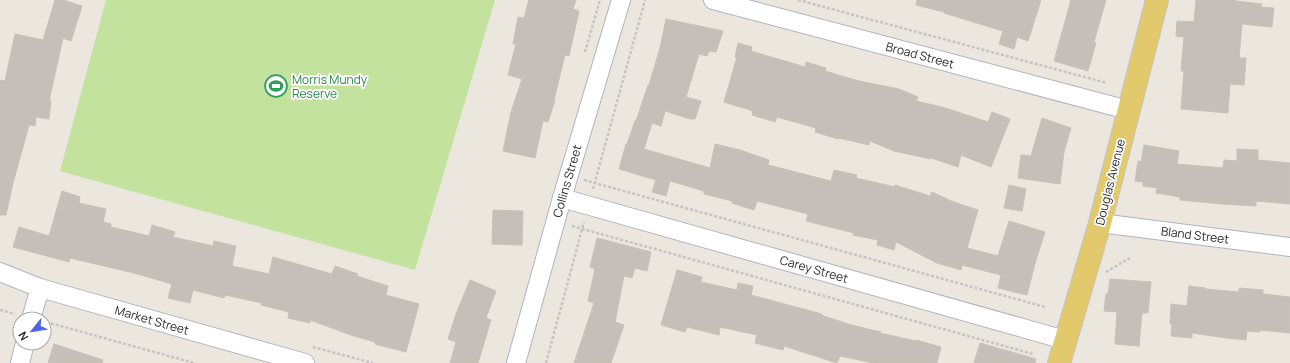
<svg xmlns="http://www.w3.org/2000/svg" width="1290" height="363" viewBox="0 0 1290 363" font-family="Manrope,sans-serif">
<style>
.pitch{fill:#c3e29d}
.building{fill:#c4c0b9;stroke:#c6c2b8}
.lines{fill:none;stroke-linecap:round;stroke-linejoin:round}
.minor-casing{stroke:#b1b4bd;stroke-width:20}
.major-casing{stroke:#c4c4c4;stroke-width:24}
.path{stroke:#c4c4c4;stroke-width:2.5;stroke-dasharray:3 2;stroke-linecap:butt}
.minor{stroke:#fff;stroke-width:18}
.major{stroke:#e2ca6c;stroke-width:22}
.labels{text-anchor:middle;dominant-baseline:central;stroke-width:3.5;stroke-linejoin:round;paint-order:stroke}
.street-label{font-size:12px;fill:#2b2b2b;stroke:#fff}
.leisure-label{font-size:12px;fill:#27864d;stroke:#fff;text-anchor:start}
</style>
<rect width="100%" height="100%" fill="#ebe6de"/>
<!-- pitch -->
<path class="pitch" d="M106,0H495L415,270L60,171Z"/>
<!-- building -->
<g class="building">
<path d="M55,0H64L82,6L71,41L63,38L49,101H51L49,119L36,117L35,126L29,125L13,183L6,215H0V80L5,81L15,34L43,40Z"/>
<path d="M529,0H576L573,9L579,11L569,56L565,55L554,100H555L548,122L543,121L535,158L503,151L511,112L522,79L508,75L516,44H513L518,17L524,18Z"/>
<path d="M917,0H1041L1028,41L1017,37L1014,49L999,44L1003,31L944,13V12L916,5Z"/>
<path d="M1071,0H1106L1094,42L1096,43L1088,71L1054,61Z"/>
<path d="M1196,0H1236V1L1262,4L1261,7L1274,8L1272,27L1242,24L1239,58H1246L1244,85L1230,84L1228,113L1181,109L1184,71H1181L1184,37L1176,36L1177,21L1194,22Z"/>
<path d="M666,19L723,31L716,52L709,51L707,56L699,54L686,97L701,101L695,119H690L665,111L661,126L652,123L644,149L710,168L715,144L740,150L769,160L768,165L831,181L834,170L857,175L856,178L895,187V185L930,196L932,192L951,201L978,210L967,248L998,256L1009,221L1045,232L1036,260L1027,295L998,288L1001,275L962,265L961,270L937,263L896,242L894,250L877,245L878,240L853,235L854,233L806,221L808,214L757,201L754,210L732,203V201L704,194V191L670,181L666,196L652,192L656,180L619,169L626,144H627L635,121H636L648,85H649L660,48Z"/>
<path d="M738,43L752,47L751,51L805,67L806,62L826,68L825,71L859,81L899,89L918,97L916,101L942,107L988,122L992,112L1010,119L991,167L961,155L958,167L931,158V159L894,151L870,141L869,145L839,138L838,139L815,132L816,128L777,117L775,122L752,115L753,111L724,102L737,57H735Z"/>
<path d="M1042,118L1071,128L1064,152L1060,184L1018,178L1021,155L1031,156Z"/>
<path d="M1144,145L1179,151L1177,164L1223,168L1224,160L1237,161V149L1258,150V160L1290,163V204L1256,201V206L1222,204L1180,200V197L1156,193L1157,188L1143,186V182L1135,181L1138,161L1141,162Z"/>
<path d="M1009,185L1026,189L1022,211L1004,208Z"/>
<path d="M62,191L80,197L79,203L106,209L103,222L111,224V227L149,236L152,225L175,232L173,237L213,246L214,241L236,246L232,266L269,274L273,257L332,274L335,266L358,274L357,276L388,286L386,295L419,304L406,352L375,344V342L351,335L310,320V323L288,318L289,312L261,305L262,303L225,295L224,298L193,290L190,303L168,298L172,284L134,273L70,258L69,262L13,247L19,227L49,236Z"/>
<path d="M493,210L523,211L522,245L492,244Z"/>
<path d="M597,238L651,252L647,271L635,268L632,278L624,276L615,322L624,325L611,363H574L594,303L588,301L595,269L590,267Z"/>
<path d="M677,270L702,277L701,282L737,290L738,283L753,286L751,295L822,314L821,315L851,325L881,332L880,333L916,341V340L941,347L937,363H873L840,356L837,363L784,346L783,350L755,343L757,335L720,327L719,335L687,327L685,332L661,325Z"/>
<path d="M1110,279L1151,282L1148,313H1142L1139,346L1115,344L1117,312L1104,311L1106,294H1108Z"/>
<path d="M470,280L496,291L486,318L491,320L478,363H450L456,342L448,339L456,314Z"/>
<path d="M1189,286L1205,288V289L1239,292V288L1263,290V294L1290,297V333L1260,330V332L1247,331L1246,340L1226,338L1192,333V338L1171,336L1172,324H1170L1171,304L1187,306Z"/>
<path d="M980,343L1036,359L1035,363H974Z"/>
<path d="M54,344L103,360L102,363H48Z"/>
</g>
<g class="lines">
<!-- minor casing -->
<g class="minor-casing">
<g id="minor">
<path d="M713,0L1128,110"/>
<path d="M562,198L1065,340"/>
<path d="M1100,223L1290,247"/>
<path d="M0,272L40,288L305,363"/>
<path d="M31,319L40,288"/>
<path d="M20,363L25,343"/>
<path d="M516,363L562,198L621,0"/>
</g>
</g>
<!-- major casing -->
<g class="major-casing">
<path id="major" d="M1059,363L1100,223L1157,0"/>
</g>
<!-- path -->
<g class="path">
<path d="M798,0L1107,83"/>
<path d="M585,52L600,0"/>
<path d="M584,180L1045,307"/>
<path d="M593,189L645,0"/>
<path d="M572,226L1033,354"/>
<path d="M1106,272L1130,258"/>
<path d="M0,310L15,314"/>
<path d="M46,322L194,363"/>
<path d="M313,347L373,363"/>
<path d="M546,363L584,222"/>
</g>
<!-- minor -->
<use href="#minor" class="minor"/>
<!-- major -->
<use href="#major" class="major"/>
</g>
<!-- icons -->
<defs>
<g id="stadium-ring" transform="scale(1.15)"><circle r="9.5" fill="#fff" stroke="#2e9e5b" stroke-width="1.5"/><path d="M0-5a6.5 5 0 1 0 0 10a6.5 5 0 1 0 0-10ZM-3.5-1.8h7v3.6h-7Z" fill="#2e9e5b"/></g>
</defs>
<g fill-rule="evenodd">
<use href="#stadium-ring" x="276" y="86"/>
</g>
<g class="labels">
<!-- street labels -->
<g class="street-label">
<text transform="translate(920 55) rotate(15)">Broad Street</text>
<text transform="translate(567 181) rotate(-74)">Collins Street</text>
<text transform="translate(1110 182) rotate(-76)">Douglas Avenue</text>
<text transform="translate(1195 235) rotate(7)">Bland Street</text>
<text transform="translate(814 269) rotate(16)">Carey Street</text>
<text transform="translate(152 320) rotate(16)">Market Street</text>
</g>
<!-- leisure labels -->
<g class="leisure-label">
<text x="292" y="79">Morris Mundy<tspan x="292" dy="14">Reserve</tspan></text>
</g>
</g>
<!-- north arrow -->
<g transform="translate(32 331) rotate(240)"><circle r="19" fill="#ffffff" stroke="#aaaaaa"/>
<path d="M0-3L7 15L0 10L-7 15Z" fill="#4f67e7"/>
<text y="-6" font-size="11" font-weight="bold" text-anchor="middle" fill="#2b2b2b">N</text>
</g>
</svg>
